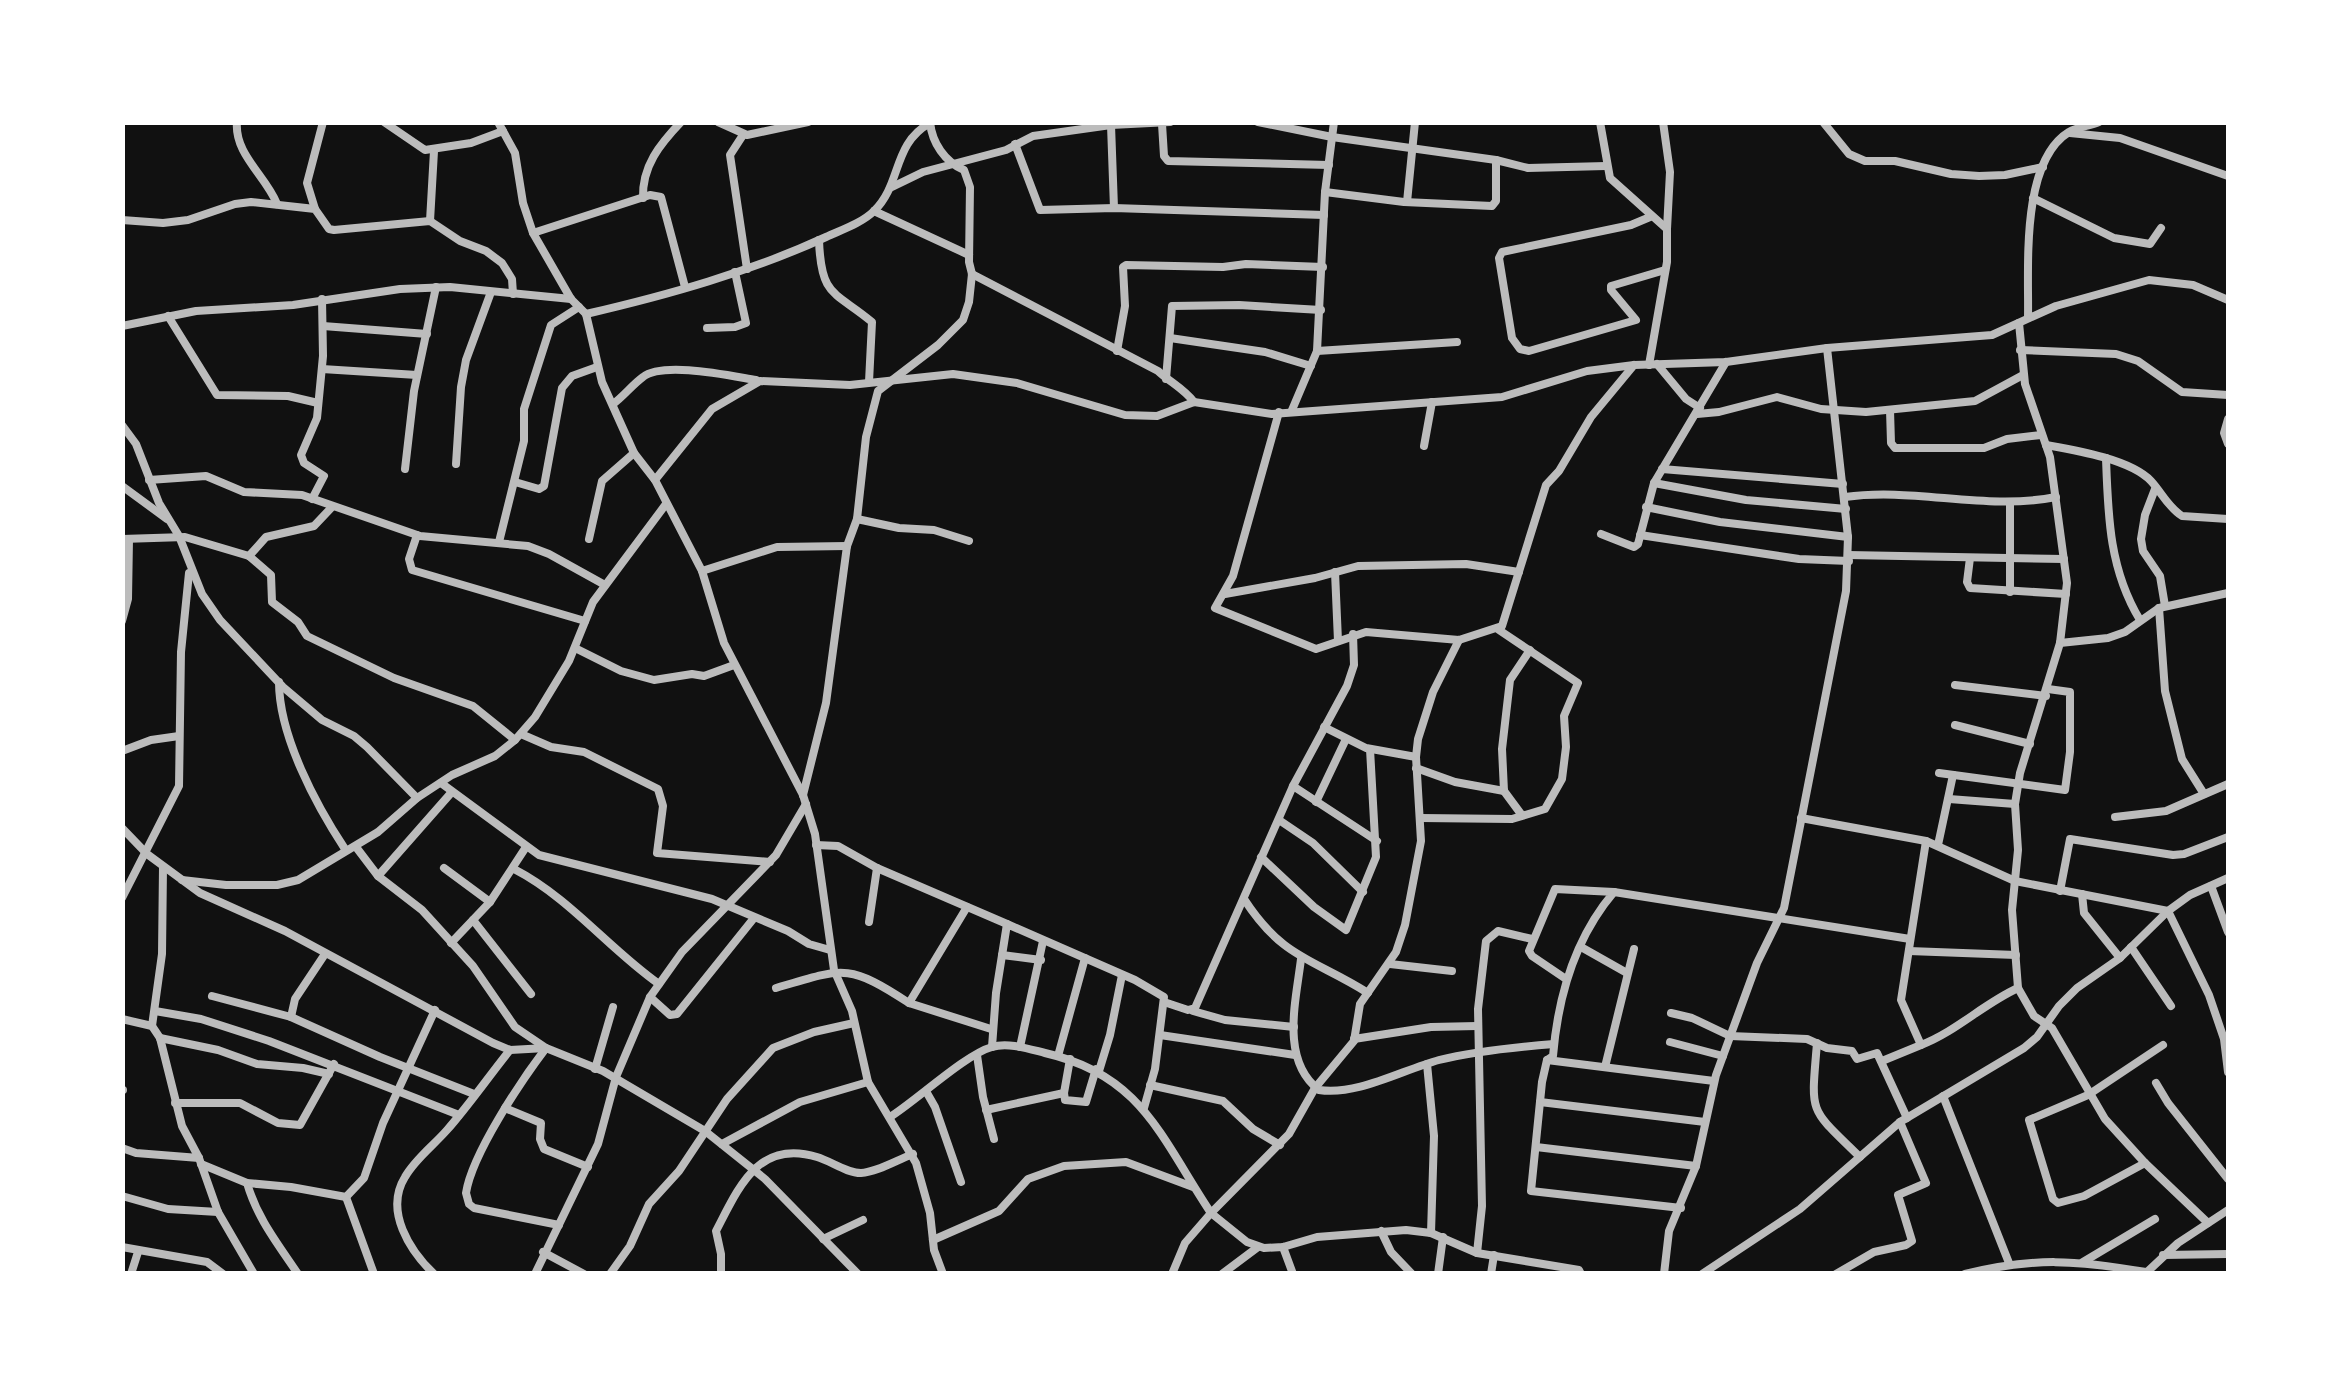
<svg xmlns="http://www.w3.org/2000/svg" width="2351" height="1396" viewBox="0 0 2351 1396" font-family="Montserrat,sans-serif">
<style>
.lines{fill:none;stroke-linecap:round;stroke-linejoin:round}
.minor{stroke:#bcbcbc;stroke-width:8}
</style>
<rect width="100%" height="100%" fill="#111"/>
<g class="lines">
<!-- minor -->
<g class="minor">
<path d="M237,122C234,154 266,176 277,204"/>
<path d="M384,122L425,150L471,143L503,131"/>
<path d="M498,122L515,153L523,203L533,233L571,299L586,314L602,382L634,453L655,480L702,571L724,643L803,795L815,834L834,970L852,1011L868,1082L916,1163L930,1213L934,1250L943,1274"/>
<path d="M718,122L747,135L808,122"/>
<path d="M1258,122L1332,137L1496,160L1528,168L1606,166"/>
<path d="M1600,122L1610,178L1667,229V262L1649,365"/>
<path d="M1663,122L1670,172L1667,229"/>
<path d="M1823,122L1849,154L1865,161H1895L1951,174L1979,176L2005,175L2043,167"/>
<path d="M1162,124L1164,156L1168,161L1329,165"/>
<path d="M1111,125L1114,208"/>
<path d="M2070,133L2120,138L2228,176"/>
<path d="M743,135L730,155L747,269"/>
<path d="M1015,144L1040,210L1114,208L1324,215"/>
<path d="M890,188L923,172L1006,150L1033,136L1111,125L1170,122"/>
<path d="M1325,192L1404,202L1492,206L1496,201V160"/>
<path d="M643,198C642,166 660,144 681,122"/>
<path d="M2033,198L2114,238L2150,244L2161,228"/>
<path d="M1407,202L1415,122"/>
<path d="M315,209L307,183L323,122"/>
<path d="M874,211L969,255"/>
<path d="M1650,217L1631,225L1502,252L1499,258L1512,338L1520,349L1529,351L1636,320L1611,290V286L1665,270"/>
<path d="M122,220L163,223L188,220L235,204L251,202L315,209L329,229L334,230L430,221L460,241L486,251L502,263L512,279L513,294"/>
<path d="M430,221L434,151"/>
<path d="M533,233L650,195L661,197L685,287"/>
<path d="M819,240C821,298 835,291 872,322L869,382"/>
<path d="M972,274L1158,371C1171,383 1183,388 1194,402"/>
<path d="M586,314C668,295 750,272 826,237C841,230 862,223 874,211C902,184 892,144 930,123"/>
<path d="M168,316L217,395L288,396L318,403"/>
<path d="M2028,318C2029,269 2020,162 2069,132C2078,127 2089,126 2099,122"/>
<path d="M2019,323L2025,384L2050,457L2067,583L2060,643L2020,773L2015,804L2018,850L2012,910L2018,988L2034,1016L2052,1028L2105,1119L2145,1163L2208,1223"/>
<path d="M122,326L196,311L293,305L400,289L450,287L571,299"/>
<path d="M323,326L427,334"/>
<path d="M707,328L735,327L746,323L735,272"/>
<path d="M1170,338L1265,352L1311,366"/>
<path d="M2020,350L2116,354L2138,361L2182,392L2228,395"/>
<path d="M1117,351L1125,306L1123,267L1126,265L1223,267L1246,264L1323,267"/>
<path d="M1317,351L1457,342"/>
<path d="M1657,364L1686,399L1700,408"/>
<path d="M322,369L417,375"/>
<path d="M1166,379L1172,306L1239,305L1321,310"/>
<path d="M613,404C624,396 632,385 643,377C663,361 731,376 756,380"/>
<path d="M1292,410L1317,351L1325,192L1334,122"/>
<path d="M1890,410L1891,443L1895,448H1984L2007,439L2041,435"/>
<path d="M1279,412L1233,576L1215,608L1316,649L1366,632L1459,640L1502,626L1546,485L1559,471L1591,417L1634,365"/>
<path d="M1697,414L1719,412L1777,397L1821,409L1866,412L1975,401L2023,375"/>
<path d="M2228,419L2224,433L2228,444"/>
<path d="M122,425L136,444L159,503L179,536L202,594L220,620L283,687L322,720L354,736L367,747L417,798"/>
<path d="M2046,445C2074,450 2130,459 2151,481C2162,493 2168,507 2182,516L2228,519"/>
<path d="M1424,446L1432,402"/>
<path d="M2106,458C2108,515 2109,569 2140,620"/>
<path d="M456,464L461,387L466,360L491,292"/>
<path d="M405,469L414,391L436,287"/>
<path d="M1662,469L1843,484"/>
<path d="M149,480L206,476L244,492L302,495L420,536L528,546L549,554L605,585"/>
<path d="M655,480L712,409L760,381L850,385L953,374L1017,383L1125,415L1157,416L1194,402L1272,414L1502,397L1587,371L1634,365L1726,362L1827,348L1992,335L2056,306L2149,280L2193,285L2228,300"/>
<path d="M515,482L539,489L544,486L562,388L572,376L597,367"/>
<path d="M1654,483L1746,500L1846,509"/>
<path d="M122,486L167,519"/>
<path d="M2155,489L2145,515L2141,539L2143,551L2160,576L2165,606"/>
<path d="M1845,497C1915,487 1985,511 2056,497"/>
<path d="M312,499L324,476L304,463L301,455L317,418L323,356L322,299"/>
<path d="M2010,503V592"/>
<path d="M1646,507L1720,522L1848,537"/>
<path d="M857,519L899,528L934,530L969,541"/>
<path d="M1601,534L1634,547L1638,544L1654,483L1726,362"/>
<path d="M417,535L409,559L412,570L585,621"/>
<path d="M1640,535L1799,559L1849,561"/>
<path d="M122,539L185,537L249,556L271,575L272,602L298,622L307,636L394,678L473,706L515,740"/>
<path d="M589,539L602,481L634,453"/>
<path d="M499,542L524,441V409L551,325L579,307"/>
<path d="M1848,555L2064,559"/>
<path d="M249,556L266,537L314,526L332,507"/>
<path d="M1970,558L1967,582L1970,588L2066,594"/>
<path d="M702,571L777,547L847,546"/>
<path d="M1335,572L1338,641"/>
<path d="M1225,594L1315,578L1358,566L1466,564L1519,572"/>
<path d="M2159,608L2165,691L2182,759L2204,794"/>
<path d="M122,621L128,599L129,539"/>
<path d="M2060,643L2108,638L2125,632L2159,608L2228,593"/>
<path d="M575,648L621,671L654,680L692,674L704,676L734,665"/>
<path d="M279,682C279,736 316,805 345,849"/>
<path d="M1955,685L2046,696"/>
<path d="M1955,725L2030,744"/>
<path d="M1324,727L1366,748L1416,757"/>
<path d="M521,734L551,747L584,752L658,789L663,806L657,853L770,862"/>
<path d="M122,751L151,740L179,736"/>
<path d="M1416,768L1455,782L1504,791"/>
<path d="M1939,773L2065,790L2070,752V692L2048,689"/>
<path d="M441,783L539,855L712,899L788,931L809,944L830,950"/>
<path d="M1293,786L1377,841"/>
<path d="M803,795L826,703L847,546L857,519L866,437L878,391L938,345L963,320L969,302L972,274L969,262L970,187L964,170C945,162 932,143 930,122"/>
<path d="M1949,799L2015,804"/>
<path d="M1316,802L1346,739"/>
<path d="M1521,814L1504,791L1502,749L1510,680L1530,650"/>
<path d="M2115,817L2166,811L2228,784"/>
<path d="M1421,818L1512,819L1545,809L1562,779L1566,747L1564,716L1578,683L1499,630"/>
<path d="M1801,818L1926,841L2015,881L2168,911L2209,995L2224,1039L2228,1072"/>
<path d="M1279,820L1313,843L1363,892"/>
<path d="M122,828L147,854L200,893L285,931L493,1043L510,1050L546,1048L603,1071L705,1131L765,1179L858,1274"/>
<path d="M1926,841L1901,1000L1921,1045C1957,1031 1983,1004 2018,988"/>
<path d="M816,845L838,846L877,868L1007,924"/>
<path d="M1938,845L1953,775"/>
<path d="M356,847L378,876L422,910L473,966L515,1027L546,1048C521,1081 472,1154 466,1193L469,1204L474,1208L559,1225"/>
<path d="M1261,857L1314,907L1346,930L1376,857L1370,749"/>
<path d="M444,868L490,902"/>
<path d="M514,869C570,898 608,948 659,984"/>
<path d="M378,876L451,793"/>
<path d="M182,880L226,885H277L298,880L378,832L417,798L452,775L495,756L515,740L535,717L569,661L593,602L666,504"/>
<path d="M2211,886L2228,932"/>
<path d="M2060,891L2070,839L2173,855L2184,854L2228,837"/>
<path d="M1614,892L1910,939"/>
<path d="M2082,894L2084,913L2120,958"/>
<path d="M122,898L179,786L181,652L189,573"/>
<path d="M1244,899C1283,959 1312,958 1368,993"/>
<path d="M967,907L909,1003L991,1029"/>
<path d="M473,920L531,994"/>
<path d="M869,922L877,868"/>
<path d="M451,943L490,902L526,847"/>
<path d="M1581,947L1627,973"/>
<path d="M2131,947L2171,1006"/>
<path d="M1909,951L2016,955"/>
<path d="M1002,955L1041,960"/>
<path d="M1301,959C1296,1001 1280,1060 1319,1090C1357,1096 1402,1070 1439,1060C1475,1051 1516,1047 1554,1044"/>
<path d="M1390,964L1452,971"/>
<path d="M1566,979L1532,956L1529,951L1555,889L1614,892C1574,939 1558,996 1553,1056L1547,1060L1542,1082L1531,1191L1681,1208"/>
<path d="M776,988C843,968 848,963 909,1003"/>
<path d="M212,996L291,1017L380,1057L474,1094"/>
<path d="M650,997L670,1015L677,1014L754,918"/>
<path d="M1164,1002L1188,1010L1195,1008L1293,786L1347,686L1354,665L1353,634"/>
<path d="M155,1011L201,1019L269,1041L459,1115"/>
<path d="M1193,1011L1225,1020L1294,1027"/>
<path d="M1671,1013L1692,1018L1730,1036L1807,1039L1827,1048L1852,1051L1857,1059L1877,1053L1907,1118"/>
<path d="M291,1017L295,999L325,954"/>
<path d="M122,1019L152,1026L160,1038L182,1126L199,1158L218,1212L254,1274"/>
<path d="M152,1026L162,954L163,867"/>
<path d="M1160,1035L1295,1055"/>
<path d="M160,1038L218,1050L257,1064L303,1068L329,1074"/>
<path d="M1354,1039L1431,1027L1477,1026"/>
<path d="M1670,1042L1723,1056"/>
<path d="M1817,1043C1811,1116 1808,1106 1860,1157"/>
<path d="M992,1047L996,993L1007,924L1135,980L1164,997L1155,1069L1144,1108"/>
<path d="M1020,1047L1043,941"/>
<path d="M977,1055L983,1097L994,1139"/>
<path d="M1058,1056L1085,958"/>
<path d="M1547,1060L1714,1081"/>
<path d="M1882,1061L1921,1045"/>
<path d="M1427,1064L1434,1136L1431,1233"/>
<path d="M1605,1067L1634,949"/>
<path d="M595,1069L613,1007"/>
<path d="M1099,1071L1110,1035L1122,975"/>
<path d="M2156,1083L2168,1103L2228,1179"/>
<path d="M1150,1085L1223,1101L1253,1129L1280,1145"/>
<path d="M122,1090H123"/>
<path d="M927,1093L935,1107L961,1182"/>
<path d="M1064,1093L1065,1100L1086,1102L1096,1069"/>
<path d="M1064,1093L1070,1059"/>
<path d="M1943,1096L2009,1263"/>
<path d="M1540,1102L1705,1122"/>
<path d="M175,1103H240L278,1123L300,1125L334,1064"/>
<path d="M505,1108L541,1123L540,1139L544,1149L588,1167"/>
<path d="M986,1110L1064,1093"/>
<path d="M890,1117C917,1100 966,1054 992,1047C1008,1042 1029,1049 1045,1053C1142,1075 1161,1138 1211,1213L1289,1134L1315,1088L1354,1041L1360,1004L1396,952L1405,925L1421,841L1416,757L1418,739L1433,692L1459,640"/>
<path d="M722,1144L800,1102L868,1082"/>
<path d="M1536,1147L1696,1166"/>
<path d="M122,1148L136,1153L199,1158"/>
<path d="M2145,1163L2084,1196L2058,1203L2053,1199L2029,1120L2088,1095L2163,1045"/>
<path d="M201,1164L247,1183L291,1187L346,1197L364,1178L383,1123L435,1010"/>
<path d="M247,1183C257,1218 278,1244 298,1274"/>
<path d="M122,1196L168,1209L218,1212"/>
<path d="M346,1197L374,1274"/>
<path d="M1381,1231L1391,1252L1412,1274"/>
<path d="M823,1239L863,1220"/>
<path d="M933,1240L999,1211L1028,1179L1064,1166L1126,1162L1193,1187"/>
<path d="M122,1247L207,1262L223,1274"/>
<path d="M1283,1247L1293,1274"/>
<path d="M543,1252L584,1274"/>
<path d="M1477,1253L1482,1206L1478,1009L1486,941L1498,931L1532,939"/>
<path d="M2163,1255L2228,1254"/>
<path d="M2083,1262L2155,1219"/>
<path d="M131,1274L138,1252"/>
<path d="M434,1274C410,1251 384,1211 405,1177C415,1159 434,1145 447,1130C469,1105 489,1076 510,1050"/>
<path d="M535,1274L598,1144L616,1077L650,997L682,952L776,855L806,804"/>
<path d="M610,1274L630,1246L649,1204L679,1171L727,1099L773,1048L814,1032L854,1023"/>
<path d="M721,1274V1254L716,1231C739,1187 758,1139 817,1157C831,1161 846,1173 861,1173C877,1172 897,1160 913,1154"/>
<path d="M1172,1274L1185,1243L1211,1213L1247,1242L1264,1248L1283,1247L1317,1237L1406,1230L1431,1233L1477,1253L1579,1270L1581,1274"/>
<path d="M1222,1274L1258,1247"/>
<path d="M1438,1274L1443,1237"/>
<path d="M1491,1274L1494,1255"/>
<path d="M1664,1274L1669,1231L1696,1166L1716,1075L1757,963L1784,908L1846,591L1848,537L1827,348"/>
<path d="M1702,1274L1800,1209L1900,1122L2024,1048L2037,1037L2059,1006L2077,988L2120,958L2168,911L2190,895L2228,878"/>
<path d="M1836,1274L1874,1252L1906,1245L1912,1241L1898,1195L1926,1183L1900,1122"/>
<path d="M1965,1274C2033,1257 2077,1260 2146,1272"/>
<path d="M2145,1274L2178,1243L2228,1210"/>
</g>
</g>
<!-- border -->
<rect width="2351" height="1396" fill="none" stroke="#ffffff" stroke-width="250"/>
</svg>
